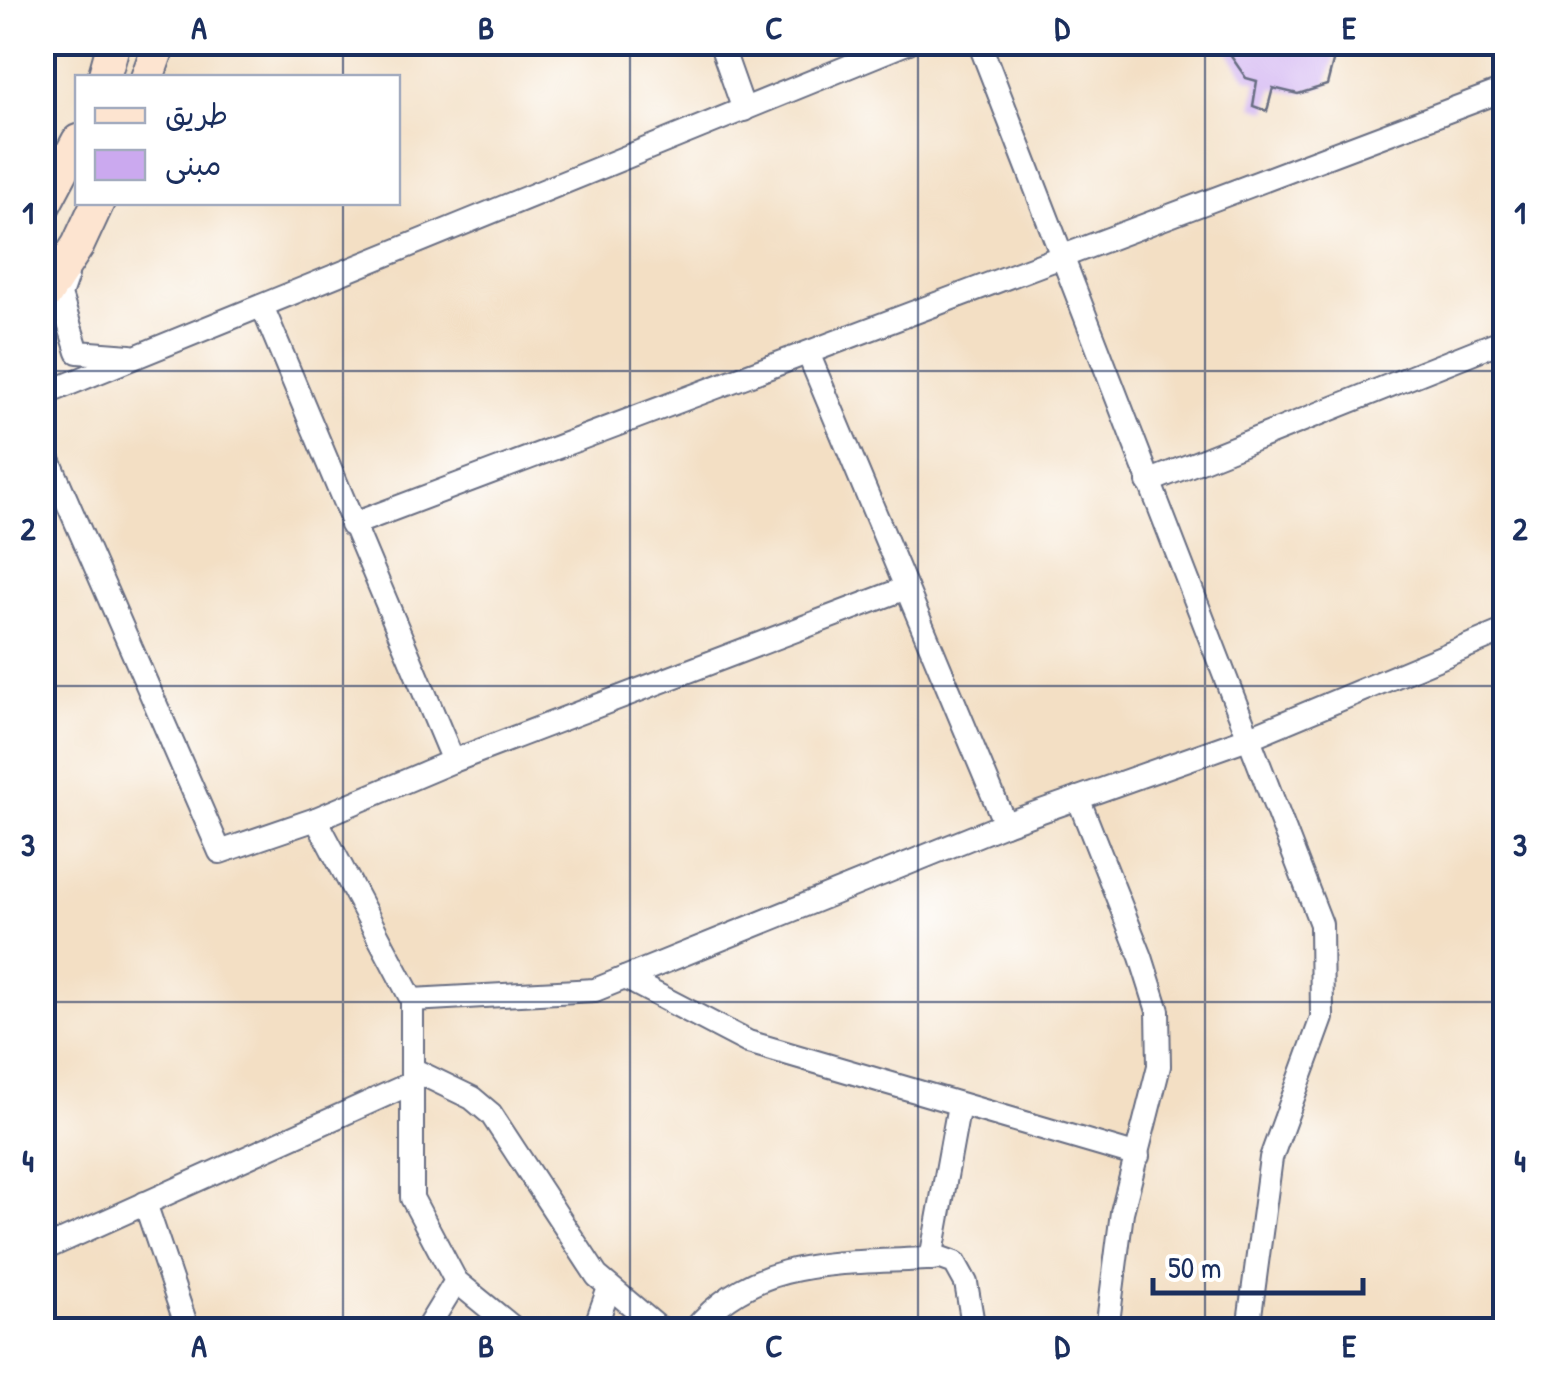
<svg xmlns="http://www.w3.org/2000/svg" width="1548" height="1373" viewBox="0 0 1548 1373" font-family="'Patrick Hand','Playpen Sans Arabic',sans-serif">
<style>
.building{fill:#cba9ef}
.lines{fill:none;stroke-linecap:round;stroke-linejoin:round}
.lane-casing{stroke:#676d82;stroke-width:15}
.street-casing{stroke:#676d82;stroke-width:26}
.secondary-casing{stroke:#676d82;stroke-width:36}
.lane{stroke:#fff;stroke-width:11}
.street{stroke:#fff;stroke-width:22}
.secondary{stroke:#fde4d0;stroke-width:32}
.grid{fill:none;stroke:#1b2f5e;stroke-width:2.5;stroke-opacity:0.55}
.neatline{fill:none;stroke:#1b2f5e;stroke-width:4}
.grid-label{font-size:32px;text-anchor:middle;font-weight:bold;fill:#1b2f5e}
</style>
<rect width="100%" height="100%" fill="#fff"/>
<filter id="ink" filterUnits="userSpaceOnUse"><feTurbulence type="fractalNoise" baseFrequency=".01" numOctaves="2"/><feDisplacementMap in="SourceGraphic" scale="20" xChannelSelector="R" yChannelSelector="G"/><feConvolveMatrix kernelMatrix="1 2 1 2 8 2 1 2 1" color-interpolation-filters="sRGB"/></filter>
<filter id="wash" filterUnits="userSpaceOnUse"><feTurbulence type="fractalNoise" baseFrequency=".0048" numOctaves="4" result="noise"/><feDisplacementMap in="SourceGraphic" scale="40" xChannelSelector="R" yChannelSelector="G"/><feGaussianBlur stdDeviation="2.25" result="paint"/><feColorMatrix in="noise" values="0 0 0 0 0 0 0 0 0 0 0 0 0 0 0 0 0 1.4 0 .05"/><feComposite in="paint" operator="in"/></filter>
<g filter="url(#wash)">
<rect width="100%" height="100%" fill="#f3dfc4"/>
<g id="blocks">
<!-- building -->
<path class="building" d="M1229,42H1338L1327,85L1298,94L1273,88L1267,111L1253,106L1257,81L1246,78L1226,49Z"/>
</g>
</g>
<g filter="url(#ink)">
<use href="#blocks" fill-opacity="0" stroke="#676d82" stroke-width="2.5"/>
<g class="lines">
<!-- lane casing -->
<g class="lane-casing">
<path id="lane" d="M42,158L65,157"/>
</g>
<!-- street casing -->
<g class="street-casing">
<g id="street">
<path d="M720,42L744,110"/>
<path d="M979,42L1321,924L1322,1018L1271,1158L1248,1330"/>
<path d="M67,275L60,295L78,352L130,356"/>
<path d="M262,306L453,761"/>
<path d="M42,395L909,42"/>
<path d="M42,444L220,852L316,819L453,761L906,588"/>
<path d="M1148,482L1506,339"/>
<path d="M351,525L1506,89"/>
<path d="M1078,798L1141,957L1158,1011L1159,1066L1122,1212L1107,1330"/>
<path d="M316,819L412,1000V1198L456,1281L426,1330"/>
<path d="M1005,824L1248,738L1506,630"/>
<path d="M625,978L748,1042L1138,1156"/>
<path d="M412,1000L595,990L1005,824L808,353"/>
<path d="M412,1069L472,1098L491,1114L597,1276L661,1330"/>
<path d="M145,1203L188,1330"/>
<path d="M42,1250L412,1083"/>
<path d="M931,1259L959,1105"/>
<path d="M456,1281L516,1330"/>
<path d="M594,1330L609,1288"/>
<path d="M694,1330C758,1252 849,1265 941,1258L955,1263L966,1283L974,1330"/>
</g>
</g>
<!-- secondary casing -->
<g class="secondary-casing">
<g id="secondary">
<path d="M104,78L114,42"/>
<path d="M147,78L160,42"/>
<path d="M42,209L78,141"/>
<path d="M42,300L78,245L98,202"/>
</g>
</g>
<!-- lane -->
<use href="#lane" class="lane"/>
<!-- street -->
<use href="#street" class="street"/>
<!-- secondary -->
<use href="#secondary" class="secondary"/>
</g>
</g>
<!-- grid -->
<path class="grid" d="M343,42V78M630,42V1330M918,42V1330M1205,42V1330M343,202V1330M42,371H1506M42,686H1506M42,1002H1506"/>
<!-- margin -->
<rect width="1548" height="1373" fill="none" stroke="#fff" stroke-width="110"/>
<!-- legend -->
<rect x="75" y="75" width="325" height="130" fill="#ffffff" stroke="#a4acbf" stroke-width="2.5"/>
<rect x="95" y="108" width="50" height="15" fill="#fde4d0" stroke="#a4acbf" stroke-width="2.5"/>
<text x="165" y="125" font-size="30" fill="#1b2f5e">طريق</text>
<rect x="95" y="150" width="50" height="30" fill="#cba9ef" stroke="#a4acbf" stroke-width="2.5"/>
<text x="165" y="175" font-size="30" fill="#1b2f5e">مبنى</text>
<!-- scale -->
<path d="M1153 1278v15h210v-15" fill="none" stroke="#1b2f5e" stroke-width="5"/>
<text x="1168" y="1278" font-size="30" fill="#1b2f5e" stroke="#ffffff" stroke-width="8" paint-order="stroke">50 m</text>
<rect x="55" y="55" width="1438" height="1263" class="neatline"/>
<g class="grid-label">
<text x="199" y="39">A</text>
<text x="486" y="39">B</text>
<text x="774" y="39">C</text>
<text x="1062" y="39">D</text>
<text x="1349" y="39">E</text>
<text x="28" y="224">1</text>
<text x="1520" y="224">1</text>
<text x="28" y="540">2</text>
<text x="1520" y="540">2</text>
<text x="28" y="856">3</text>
<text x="1520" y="856">3</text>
<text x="28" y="1172">4</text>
<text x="1520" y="1172">4</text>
<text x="199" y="1357">A</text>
<text x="486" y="1357">B</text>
<text x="774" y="1357">C</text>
<text x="1062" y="1357">D</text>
<text x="1349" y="1357">E</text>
</g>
</svg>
